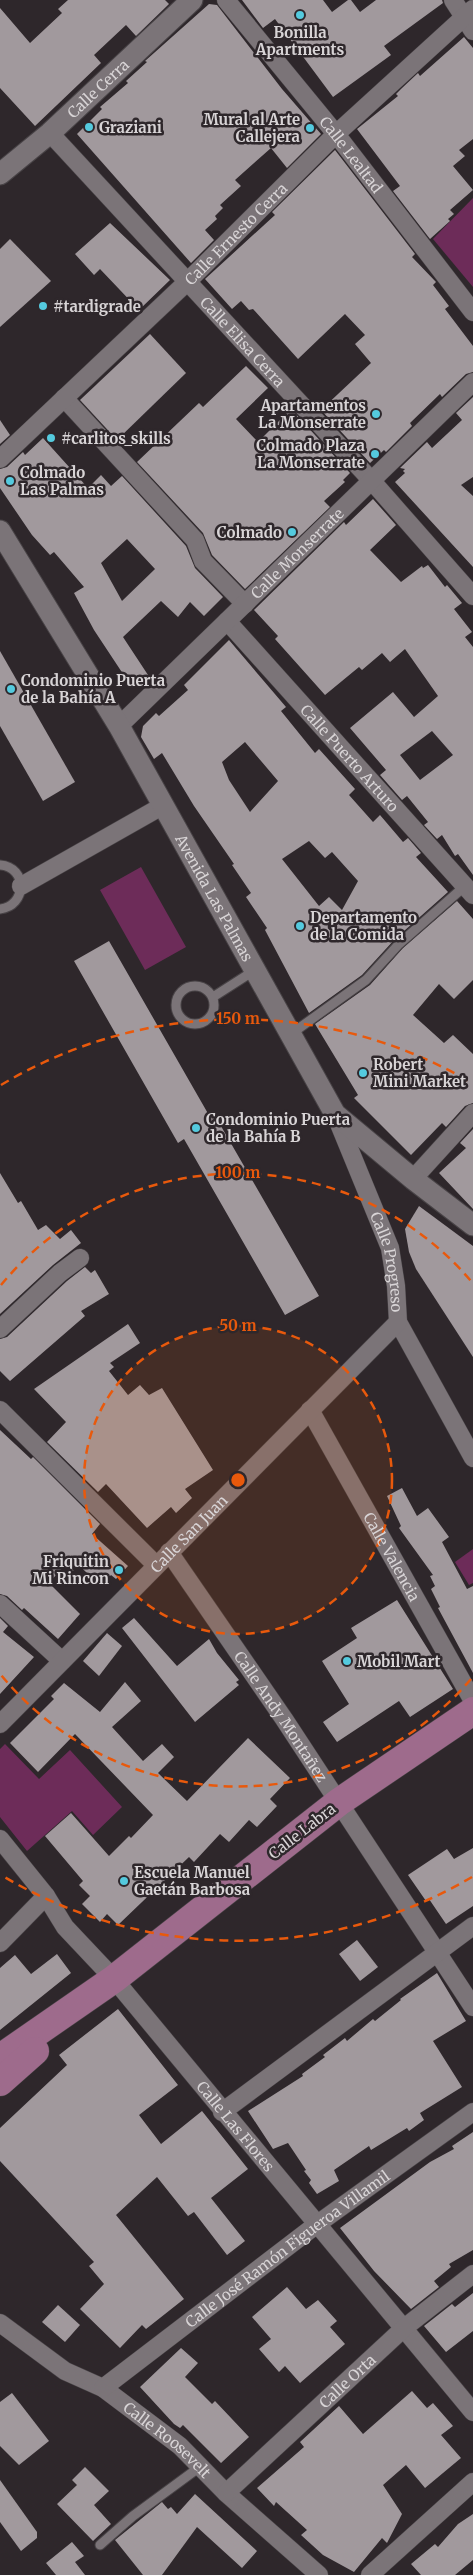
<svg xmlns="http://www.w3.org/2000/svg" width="473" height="2575" viewBox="0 0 473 2575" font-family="Merriweather,serif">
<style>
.green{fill:#6d2c59}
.building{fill:#a1999d;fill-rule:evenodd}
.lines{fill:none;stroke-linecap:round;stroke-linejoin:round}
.service-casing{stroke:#484346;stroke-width:11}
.minor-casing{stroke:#484346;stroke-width:19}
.tertiary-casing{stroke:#484346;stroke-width:23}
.primary-casing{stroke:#484346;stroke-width:29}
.service{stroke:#7b7478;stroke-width:9}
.minor{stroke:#7b7478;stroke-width:18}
.tertiary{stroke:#7b7478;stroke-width:21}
.primary{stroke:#9e6b8c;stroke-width:28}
.ring{fill:none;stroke:#e8590c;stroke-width:2.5;stroke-dasharray:9 6}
.poi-dot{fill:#54cade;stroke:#2e272b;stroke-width:2}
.labels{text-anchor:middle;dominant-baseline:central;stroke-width:5;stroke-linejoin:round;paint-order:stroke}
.poi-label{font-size:15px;font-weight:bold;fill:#d8d4d6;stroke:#2e272b;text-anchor:start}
.street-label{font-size:15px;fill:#d8d4d6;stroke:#2e272b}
.centre{fill:#e8590c;stroke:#2e272b;stroke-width:2.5}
.ring-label{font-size:15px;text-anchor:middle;font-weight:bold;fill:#e8590c;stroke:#2e272b;stroke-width:5;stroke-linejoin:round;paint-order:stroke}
</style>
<rect width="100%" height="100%" fill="#2e272b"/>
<!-- green -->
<g class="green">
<path d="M473,198V287L433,239Z"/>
<path d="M141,867L186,947L145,970L100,890Z"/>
<path d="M473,1549V1583L469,1585L455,1562Z"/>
<path d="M5,1744L39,1779L70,1750L122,1807L93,1835L72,1811L27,1851L0,1817V1749Z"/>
</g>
<!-- building -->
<g class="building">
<path d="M68,0H165L169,4L136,36L126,25L94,55L101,63L35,126L0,88V8L30,43L62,13L58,9Z"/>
<path d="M242,0H323L332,12L348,0H351L360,12L376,0H442L443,3L384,46L391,55L333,97L275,19L263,28Z"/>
<path d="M209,4L217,5L282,89L321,134L287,168L271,148L235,180L241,186L220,205L223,208L215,216L217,219L205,230L214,240L191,263L77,134L102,109L100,107L128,83L126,81L147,62L145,61Z"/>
<path d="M464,37L473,48V139L459,150L465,156L453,166L473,190L450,210L454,214L448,219L450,221L430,239L393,191L400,186L357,129L398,96L396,94L401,89L418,73L420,76Z"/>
<path d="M335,150L415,254L412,257L436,282L433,285L449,306L445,309L473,346V372L466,374L442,397L440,394L410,423L412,426L386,452L384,450L370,463L321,410L371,363L355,344L365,335L345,314L298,359L253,309L249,310L241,301L232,309L205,279L275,215L272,212Z"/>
<path d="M110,223L170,280L139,310L100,269L94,275L75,254Z"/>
<path d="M10,239L51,281L0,327V249Z"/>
<path d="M150,334L186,373L117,440L80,400Z"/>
<path d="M246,366L268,388L236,419L258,442L291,409L350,473L343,480L345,482L324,501L330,507L245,589L212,555L203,533L137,462L199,403L203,407Z"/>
<path d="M473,397V477L461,485L473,496V567L395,482L405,473L403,471L405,469L400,468L427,442L432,448L462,420L456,413Z"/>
<path d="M0,420L10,435L0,444Z"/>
<path d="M43,438L88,488L101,475L111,486L122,476L186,546L195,568L223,597L204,616L190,602L178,617L161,601L123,637L148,675L131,686L94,630L74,593L84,587L54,552L50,555L32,535L0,488V469L7,467L23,452L25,455ZM127,539L155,569L122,601L101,563Z"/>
<path d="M373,499L396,525L370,550L401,582L422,566L423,568L428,565L445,587L447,585L462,603L454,609L472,632L465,637L473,647V875L458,854L455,856L442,835L437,839L424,825L428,822L407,796L402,800L380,775L386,770L350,728L393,692L414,717L438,696L405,649L390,662L382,653L362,670L359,667L325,695L275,639L278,636L254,610L344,522L346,525ZM432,731L453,755L420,780L400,755Z"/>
<path d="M229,640L286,707L281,711L315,753L319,749L355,789L349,795L373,822L380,815L403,842L408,838L421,853L416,857L448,892L395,939L362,975L309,1013L265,930L267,928L246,897L251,893L232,865L234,864L194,806L162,753L154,759L141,737L143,726L156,713L159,716L188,690L184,685ZM245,742L278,781L250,812L229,780L222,762ZM309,841L325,858L332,852L358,881L342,910L329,897L319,906L282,859Z"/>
<path d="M0,651L75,782L43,801L0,726Z"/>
<path d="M457,901L473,919V980L454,999L439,984L413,1015L444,1043L453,1035L473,1054V1103L465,1106L446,1127L442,1123L411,1155L354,1098L358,1095L315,1024L370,985L403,948Z"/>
<path d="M109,941L210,1117L214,1114L319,1296L285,1315L184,1139L178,1143L74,961Z"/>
<path d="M473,1129V1209L439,1173L466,1148L460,1143Z"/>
<path d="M0,1173L18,1203L21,1201L38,1230L46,1225L60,1239L71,1230L81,1243L53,1265L0,1314Z"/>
<path d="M419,1206L473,1246V1357L416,1269L409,1252L405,1229Z"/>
<path d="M85,1267L91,1273L95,1270L109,1294L81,1311L85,1316L10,1381L0,1371V1339L7,1337L67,1281Z"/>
<path d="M128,1324L140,1343L110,1363L114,1367L109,1371L128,1395L140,1385L149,1395L162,1388L213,1470L185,1489L192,1498L176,1513L171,1507L147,1528L106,1484L98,1492L47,1442L66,1422L34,1389Z"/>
<path d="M0,1430L31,1459L33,1457L100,1524L92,1534L128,1566L116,1579L111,1575L101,1586L71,1558L49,1583L80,1614L58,1639L24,1608L22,1610L7,1596L0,1594Z"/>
<path d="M402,1488L417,1516L428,1508L449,1537L442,1542L467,1589L473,1586V1673L438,1608L440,1607L431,1589L435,1586L430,1576L433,1575L399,1528L401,1526L387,1496Z"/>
<path d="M397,1600L453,1689L410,1717L399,1701L337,1742L323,1722L349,1704L322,1661L357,1638L351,1628Z"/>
<path d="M0,1618L8,1626L3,1632L34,1657L0,1694Z"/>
<path d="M134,1618L177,1666L209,1639L217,1653L239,1680L236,1682L239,1685L195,1722L122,1628Z"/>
<path d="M107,1633L122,1646L99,1676L83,1661Z"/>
<path d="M125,1682L141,1701L112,1727L143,1761L162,1744L174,1757L158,1773L187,1801L248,1738L290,1778L270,1799L277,1806L257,1827L249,1820L229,1842L220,1834L194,1862L189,1857L118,1925L107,1914L100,1922L82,1904L90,1896L79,1885L83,1881L45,1836L71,1813L109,1856L129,1836L131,1838L153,1815L75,1734L38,1772L10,1743L54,1699L51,1696L64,1683L100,1712Z"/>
<path d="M473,1848V1906L446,1924L429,1899L426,1901L408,1875L447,1849L454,1859Z"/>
<path d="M357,1940L378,1967L360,1981L339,1954Z"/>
<path d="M57,1954L71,1973L0,2030V1968L15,1955L31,1974Z"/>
<path d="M437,1973L466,2021L433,2041L462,2087L420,2113L424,2120L409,2131L407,2128L371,2150L369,2146L334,2170L339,2181L317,2194L309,2183L311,2180L304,2171L306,2170L288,2143L273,2149L248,2111L303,2076L302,2074L325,2057L323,2055L345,2038L347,2041L373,2019L375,2021L401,2000L400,1999Z"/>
<path d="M118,2009L178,2085L139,2115L161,2144L202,2111L248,2169L211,2198L245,2241L227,2255L194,2212L188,2216L157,2177L116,2215L184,2299L146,2329L142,2325L120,2348L80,2309L104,2284L89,2266L94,2262L0,2161V2128L67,2065L59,2055Z"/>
<path d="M473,2132V2250L449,2264L451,2267L434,2281L439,2287L411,2309L374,2271L340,2228L430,2162L454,2149L452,2146Z"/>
<path d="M287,2287L306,2309L318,2300L337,2321L330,2327L345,2344L300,2383L285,2366L279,2372L259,2349L271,2339L252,2317Z"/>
<path d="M473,2293V2331L446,2352L424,2326L452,2304L455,2307Z"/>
<path d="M58,2305L80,2325L65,2342L42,2322Z"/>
<path d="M181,2348L198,2363L185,2377L212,2404L215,2401L249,2437L221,2463L183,2425L180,2428L174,2424L140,2387Z"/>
<path d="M412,2391L427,2408L433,2403L453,2426L441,2435L461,2458L425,2488L406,2465L383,2485L402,2514L387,2543L382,2538L354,2572L323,2555L301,2535L307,2530L276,2502L274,2506L257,2488L304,2447L300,2442L339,2406L363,2434Z"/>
<path d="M12,2393L49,2441L19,2465L0,2446V2402Z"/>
<path d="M85,2467L109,2491L94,2505L111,2524L93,2541L57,2504L77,2485L72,2480Z"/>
<path d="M0,2480L37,2532V2538L21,2551L0,2522Z"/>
<path d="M195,2494L257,2551L242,2568L197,2527L162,2575H143L115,2540L162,2502L168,2509L171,2507L177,2514Z"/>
<path d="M473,2514V2560L455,2575H421L411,2564L435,2544L438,2547L458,2524Z"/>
<path d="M72,2542L84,2556L75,2562L85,2575H56L46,2563Z"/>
</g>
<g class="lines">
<!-- service casing -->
<g class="service-casing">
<g id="service">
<path d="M0,865C28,867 27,906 0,909"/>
<circle cx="195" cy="1005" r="19"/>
<path d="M213,997L255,970"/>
<path d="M291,1034L366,980L399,944L465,886"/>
<path d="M100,2545L133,2516L201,2466"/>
</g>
</g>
<!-- minor casing -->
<g class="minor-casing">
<g id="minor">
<path id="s1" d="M226,0L336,134L473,312"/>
<path d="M453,0L473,31"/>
<path id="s2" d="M50,133L371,480L473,596"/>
<path d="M64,398L195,540L203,561L245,604"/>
<path id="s3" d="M0,459L187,282L336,134L473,9"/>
<path id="s4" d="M227,621L473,895"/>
<path id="s5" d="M119,726L473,382"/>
<path d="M21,886L164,805"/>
<path id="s6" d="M335,1114L390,1248L396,1286L398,1322L473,1458"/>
<path d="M413,1179L473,1113"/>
<path d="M0,1329L60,1273L80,1258"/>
<path d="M0,1410L156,1565"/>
<path id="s7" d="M310,1410L473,1701"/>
<path id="s8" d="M169,1552L284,1719L473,2007"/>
<path d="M0,1604L62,1661"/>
<path id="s9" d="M0,1724L398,1322"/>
<path id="s10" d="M0,1839L46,1896L65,1927L114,1979L473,2412"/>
<path d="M0,1943L46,1896"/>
<path d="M222,2112L473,1926"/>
<path id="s11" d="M0,2323L65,2371L103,2388L180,2446L226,2493L319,2575"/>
<path id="s12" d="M103,2388L316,2225L473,2112"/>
<path id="s13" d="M226,2493L404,2328L473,2274"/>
<path d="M370,2575L473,2482"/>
</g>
</g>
<!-- tertiary casing -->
<g class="tertiary-casing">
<g id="tertiary">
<path id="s14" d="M0,174L50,133L192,0"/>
<path id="s15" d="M0,531L119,726L335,1114L413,1179L473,1225"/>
</g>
</g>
<!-- primary casing -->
<g class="primary-casing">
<g id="primary">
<path d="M0,2058L114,1979L339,1802L473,1711"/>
<path d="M0,2082L35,2051"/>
</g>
</g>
<!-- service -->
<use href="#service" class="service"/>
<!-- minor -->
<use href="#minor" class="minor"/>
<!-- tertiary -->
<use href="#tertiary" class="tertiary"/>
<!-- primary -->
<use href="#primary" class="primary"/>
</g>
<!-- distance rings -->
<circle cx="238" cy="1480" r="154" fill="#e8590c" fill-opacity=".12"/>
<g class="ring">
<circle cx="238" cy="1480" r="154"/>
<path d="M471 1679A307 307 0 0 1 1 1675M1 1285A307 307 0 0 1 471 1281"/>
<path d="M472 1877A461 461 0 0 1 1 1875M1 1085A461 461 0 0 1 472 1083"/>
</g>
<!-- markers -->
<g class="poi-dot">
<circle cx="300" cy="15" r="5"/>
<circle cx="89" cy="127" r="5"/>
<circle cx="310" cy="128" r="5"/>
<circle cx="43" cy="306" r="5"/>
<circle cx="376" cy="414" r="5"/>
<circle cx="51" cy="438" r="5"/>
<circle cx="375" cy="454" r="5"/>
<circle cx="10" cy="481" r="5"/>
<circle cx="292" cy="532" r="5"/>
<circle cx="11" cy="689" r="5"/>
<circle cx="300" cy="926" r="5"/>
<circle cx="363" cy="1073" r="5"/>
<circle cx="196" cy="1128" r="5"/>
<circle cx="119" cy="1570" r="5"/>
<circle cx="347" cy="1661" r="5"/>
<circle cx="124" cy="1881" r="5"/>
</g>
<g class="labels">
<!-- poi labels -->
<g class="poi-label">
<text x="300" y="32" text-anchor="middle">Bonilla<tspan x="300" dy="17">Apartments</tspan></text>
<text x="300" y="119" text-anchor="end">Mural al Arte<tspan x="300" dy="17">Callejera</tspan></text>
<text x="99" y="127">Graziani</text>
<text x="53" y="306">#tardigrade</text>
<text x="366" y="405" text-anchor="end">Apartamentos<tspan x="366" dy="17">La Monserrate</tspan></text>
<text x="61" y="438">#carlitos_skills</text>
<text x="365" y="445" text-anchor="end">Colmado Plaza<tspan x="365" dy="17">La Monserrate</tspan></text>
<text x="20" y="472">Colmado<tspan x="20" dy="17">Las Palmas</tspan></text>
<text x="282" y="532" text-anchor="end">Colmado</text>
<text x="21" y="680">Condominio Puerta<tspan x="21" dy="17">de la Bahía A</tspan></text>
<text x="310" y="917">Departamento<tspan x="310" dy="17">de la Comida</tspan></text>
<text x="373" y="1064">Robert<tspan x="373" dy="17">Mini Market</tspan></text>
<text x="206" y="1119">Condominio Puerta<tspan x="206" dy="17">de la Bahía B</tspan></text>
<text x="109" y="1561" text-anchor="end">Friquitin<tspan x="109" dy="17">Mi Rincon</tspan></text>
<text x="357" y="1661">Mobil Mart</text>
<text x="134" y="1872">Escuela Manuel<tspan x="134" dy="17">Gaetán Barbosa</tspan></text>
</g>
<!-- street labels -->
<g class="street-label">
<text stroke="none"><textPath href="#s14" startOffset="130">Calle Cerra</textPath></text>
<text stroke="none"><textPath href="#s1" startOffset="199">Calle Lealtad</textPath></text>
<text stroke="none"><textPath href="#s3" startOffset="326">Calle Ernesto Cerra</textPath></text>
<text stroke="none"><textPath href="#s2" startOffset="284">Calle Elisa Cerra</textPath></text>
<text stroke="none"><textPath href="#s5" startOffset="248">Calle Monserrate</textPath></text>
<text stroke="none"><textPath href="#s4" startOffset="184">Calle Puerto Arturo</textPath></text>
<text stroke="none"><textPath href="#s15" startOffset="425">Avenida Las Palmas</textPath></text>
<text stroke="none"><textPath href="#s6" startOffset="158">Calle Progreso</textPath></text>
<text stroke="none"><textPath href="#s9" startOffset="268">Calle San Juan</textPath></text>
<text stroke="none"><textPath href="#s7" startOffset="168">Calle Valencia</textPath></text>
<text stroke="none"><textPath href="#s8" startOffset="199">Calle Andy Montañez</textPath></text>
<text transform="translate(302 1831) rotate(-38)">Calle Labra</text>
<text stroke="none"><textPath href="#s10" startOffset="372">Calle Las Flores</textPath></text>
<text stroke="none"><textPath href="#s12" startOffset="231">Calle José Ramón Figueroa Villamil</textPath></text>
<text stroke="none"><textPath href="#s13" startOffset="165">Calle Orta</textPath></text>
<text stroke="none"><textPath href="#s11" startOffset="205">Calle Roosevelt</textPath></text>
</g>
</g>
<circle cx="238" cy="1480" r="8" class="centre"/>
<g class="ring-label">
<text x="238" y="1024">150 m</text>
<text x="238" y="1178">100 m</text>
<text x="238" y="1331">50 m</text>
</g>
</svg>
